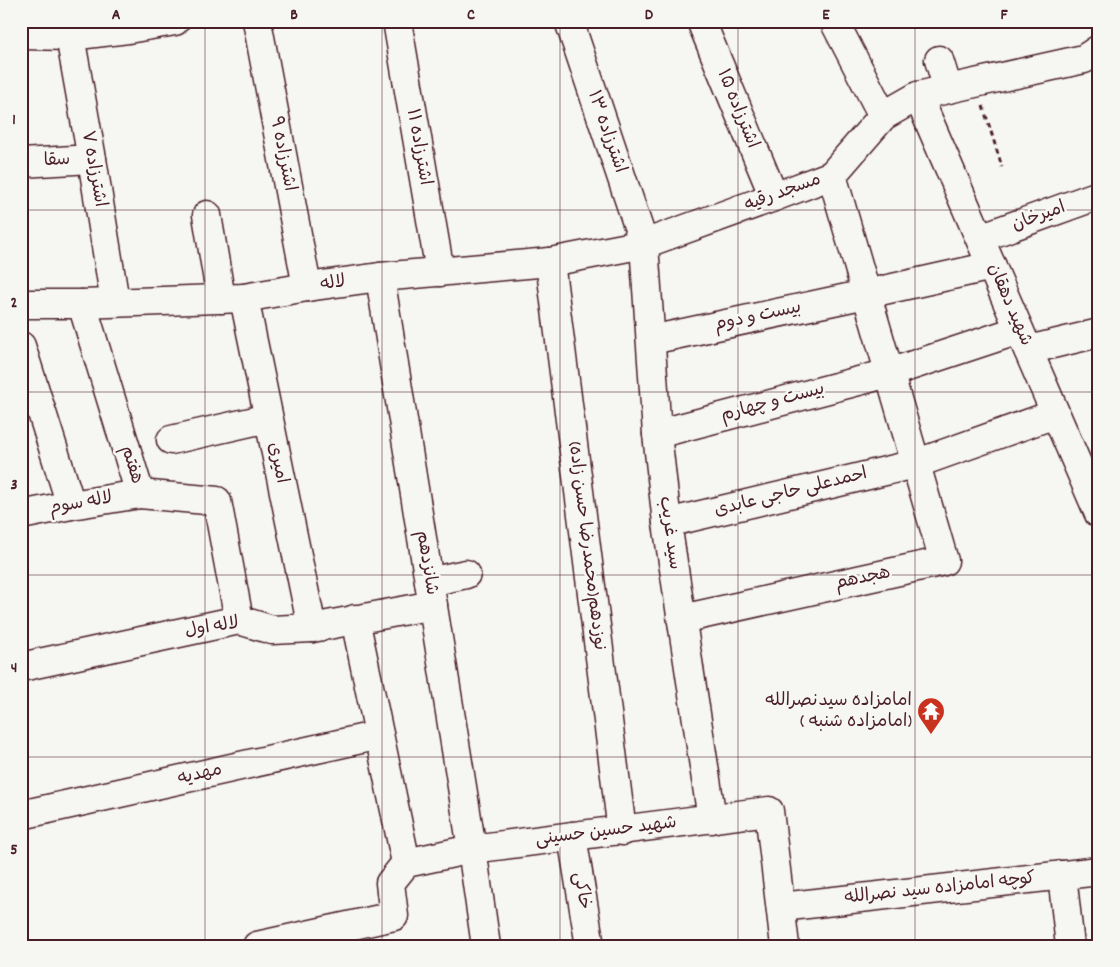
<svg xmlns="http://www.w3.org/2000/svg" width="1120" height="967" viewBox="0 0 1120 967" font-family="Dekko,'Playpen Sans Arabic',sans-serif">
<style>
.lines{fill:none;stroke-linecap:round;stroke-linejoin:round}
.minor-casing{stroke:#4a1f2b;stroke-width:31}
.path{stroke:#4a1f2b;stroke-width:3;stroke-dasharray:5 4;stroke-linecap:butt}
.minor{stroke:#f6f6f2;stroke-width:28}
.grid{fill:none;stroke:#4a1f2b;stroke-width:1;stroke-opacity:0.55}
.labels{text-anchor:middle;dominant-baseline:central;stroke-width:5;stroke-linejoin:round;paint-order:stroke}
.street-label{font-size:18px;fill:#4a1f2b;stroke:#f6f6f2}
.poi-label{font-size:18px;fill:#4a1f2b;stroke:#f6f6f2;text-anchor:end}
.neatline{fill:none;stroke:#4a1f2b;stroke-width:2}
.grid-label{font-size:16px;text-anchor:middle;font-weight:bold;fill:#4a1f2b}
</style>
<rect width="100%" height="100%" fill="#f6f6f2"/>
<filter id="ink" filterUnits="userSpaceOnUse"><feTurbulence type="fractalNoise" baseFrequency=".02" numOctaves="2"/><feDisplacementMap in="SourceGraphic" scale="10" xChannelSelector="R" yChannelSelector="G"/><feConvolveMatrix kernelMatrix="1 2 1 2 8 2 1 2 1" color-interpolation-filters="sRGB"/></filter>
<g filter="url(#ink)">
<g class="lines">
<!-- minor casing -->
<g class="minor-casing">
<g id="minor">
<path d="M257,21L307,287"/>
<path d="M397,21L440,272"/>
<path d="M569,21L644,244L657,434L667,523L712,819"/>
<path d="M701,21L774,197"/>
<path d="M834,21L883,116"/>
<path d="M21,35L70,36L128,29L175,21"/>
<path d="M70,36L92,159L115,302"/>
<path d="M939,60L948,89"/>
<path d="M918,96L1099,514"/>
<path d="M21,163L92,159"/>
<path d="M207,215L221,299"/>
<path d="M980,238L1099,195"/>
<path d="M550,262L622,831"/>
<path d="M380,277L472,849L486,946"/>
<path d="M244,298L312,628"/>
<path d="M21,304H82L244,298L307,287L380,277L550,262L644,244L774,197L832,175L883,116L918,96L948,89L1084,59L1099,49"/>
<path d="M82,304L140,494L217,501L239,620"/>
<path d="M651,340L866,294L992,266"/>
<path d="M21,346L71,505"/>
<path d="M1028,350L1099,333"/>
<path d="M657,434L889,373L1019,330"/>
<path d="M171,440L268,418"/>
<path d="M21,515L71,505L140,494"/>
<path d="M667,523L915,464L1055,414"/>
<path d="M429,582L466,574"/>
<path d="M355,619L406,863"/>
<path d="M682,619L944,561L832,175"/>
<path d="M21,667L239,620L272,630L312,628L433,605"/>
<path d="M21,815L379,735"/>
<path d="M572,836L590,946"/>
<path d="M1062,875L1070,946"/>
<path d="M781,907L1099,871"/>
<path d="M257,946L394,916L390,883L406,863L472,849L769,811L785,946"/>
</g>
</g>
<!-- path -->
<path class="path" d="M983,106L1002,167"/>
<!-- minor -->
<use href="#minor" class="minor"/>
</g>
</g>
<!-- grid -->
<path class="grid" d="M205,21V946M382,21V946M560,21V946M738,21V946M915,21V946M21,210H1099M21,392H1099M21,575H1099M21,757H1099"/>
<!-- icons -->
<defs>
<g id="temple-pin" transform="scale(1.4375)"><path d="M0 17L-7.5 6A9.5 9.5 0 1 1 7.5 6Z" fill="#c8321e" stroke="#f6f6f2"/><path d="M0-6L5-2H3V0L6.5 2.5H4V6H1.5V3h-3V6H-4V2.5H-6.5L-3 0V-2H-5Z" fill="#fff"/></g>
</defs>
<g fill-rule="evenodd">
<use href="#temple-pin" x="931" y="711"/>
</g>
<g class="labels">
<!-- street labels -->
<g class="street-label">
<text transform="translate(737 109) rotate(68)">اشترزاده ۱۵</text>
<text transform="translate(606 132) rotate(71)">اشترزاده ۱۳</text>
<text transform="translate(418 147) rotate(80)">اشترزاده ۱۱</text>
<text transform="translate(282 154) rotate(79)">اشترزاده ۹</text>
<text transform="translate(57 161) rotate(-3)">سقا</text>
<text transform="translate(93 169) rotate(80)">اشترزاده ۷</text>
<text transform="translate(783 193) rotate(-20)">مسجد رقیه</text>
<text transform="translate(1039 217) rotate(-20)">امیرخان</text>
<text transform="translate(333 284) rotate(-8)">لاله</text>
<text transform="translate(1009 305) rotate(67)">شهید دهقان</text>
<text transform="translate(758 317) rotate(-12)">بیست و دوم</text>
<text transform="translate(773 403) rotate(-15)">بیست و چهارم</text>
<text transform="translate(277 463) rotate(78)">امیری</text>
<text transform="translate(131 465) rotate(73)">هفتم</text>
<text transform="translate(791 493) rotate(-14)">احمدعلی حاجی عابدی</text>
<text transform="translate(81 504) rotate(-10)">لاله سوم</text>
<text transform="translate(669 533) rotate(82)">سید غریب</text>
<text transform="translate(586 546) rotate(83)">نوزدهم(محمدرضا حسن زاده)</text>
<text transform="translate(426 563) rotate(81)">شانزدهم</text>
<text transform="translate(863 579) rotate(-12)">هجدهم</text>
<text transform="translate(212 628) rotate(-9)">لاله اول</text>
<text transform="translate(200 775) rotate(-13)">مهدیه</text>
<text transform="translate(606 832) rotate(-7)">شهید حسین حسینی</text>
<text transform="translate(940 889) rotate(-6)">کوچه امامزاده سید نصرالله</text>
<text transform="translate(581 891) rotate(81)">خاکی</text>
</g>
<!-- poi labels -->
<g class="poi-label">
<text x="912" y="701">امامزاده سیدنصرالله<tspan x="912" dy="21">( امامزاده شنبه)</tspan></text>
</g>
</g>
<!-- margin -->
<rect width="1120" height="967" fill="none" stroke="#f6f6f2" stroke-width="55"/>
<rect x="28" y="28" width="1064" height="912" class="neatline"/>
<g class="grid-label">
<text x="116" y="19">A</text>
<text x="294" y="19">B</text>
<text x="471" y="19">C</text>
<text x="649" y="19">D</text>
<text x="826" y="19">E</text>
<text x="1004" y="19">F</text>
<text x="14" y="124">1</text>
<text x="14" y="307">2</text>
<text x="14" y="489">3</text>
<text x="14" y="672">4</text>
<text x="14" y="854">5</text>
</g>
</svg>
